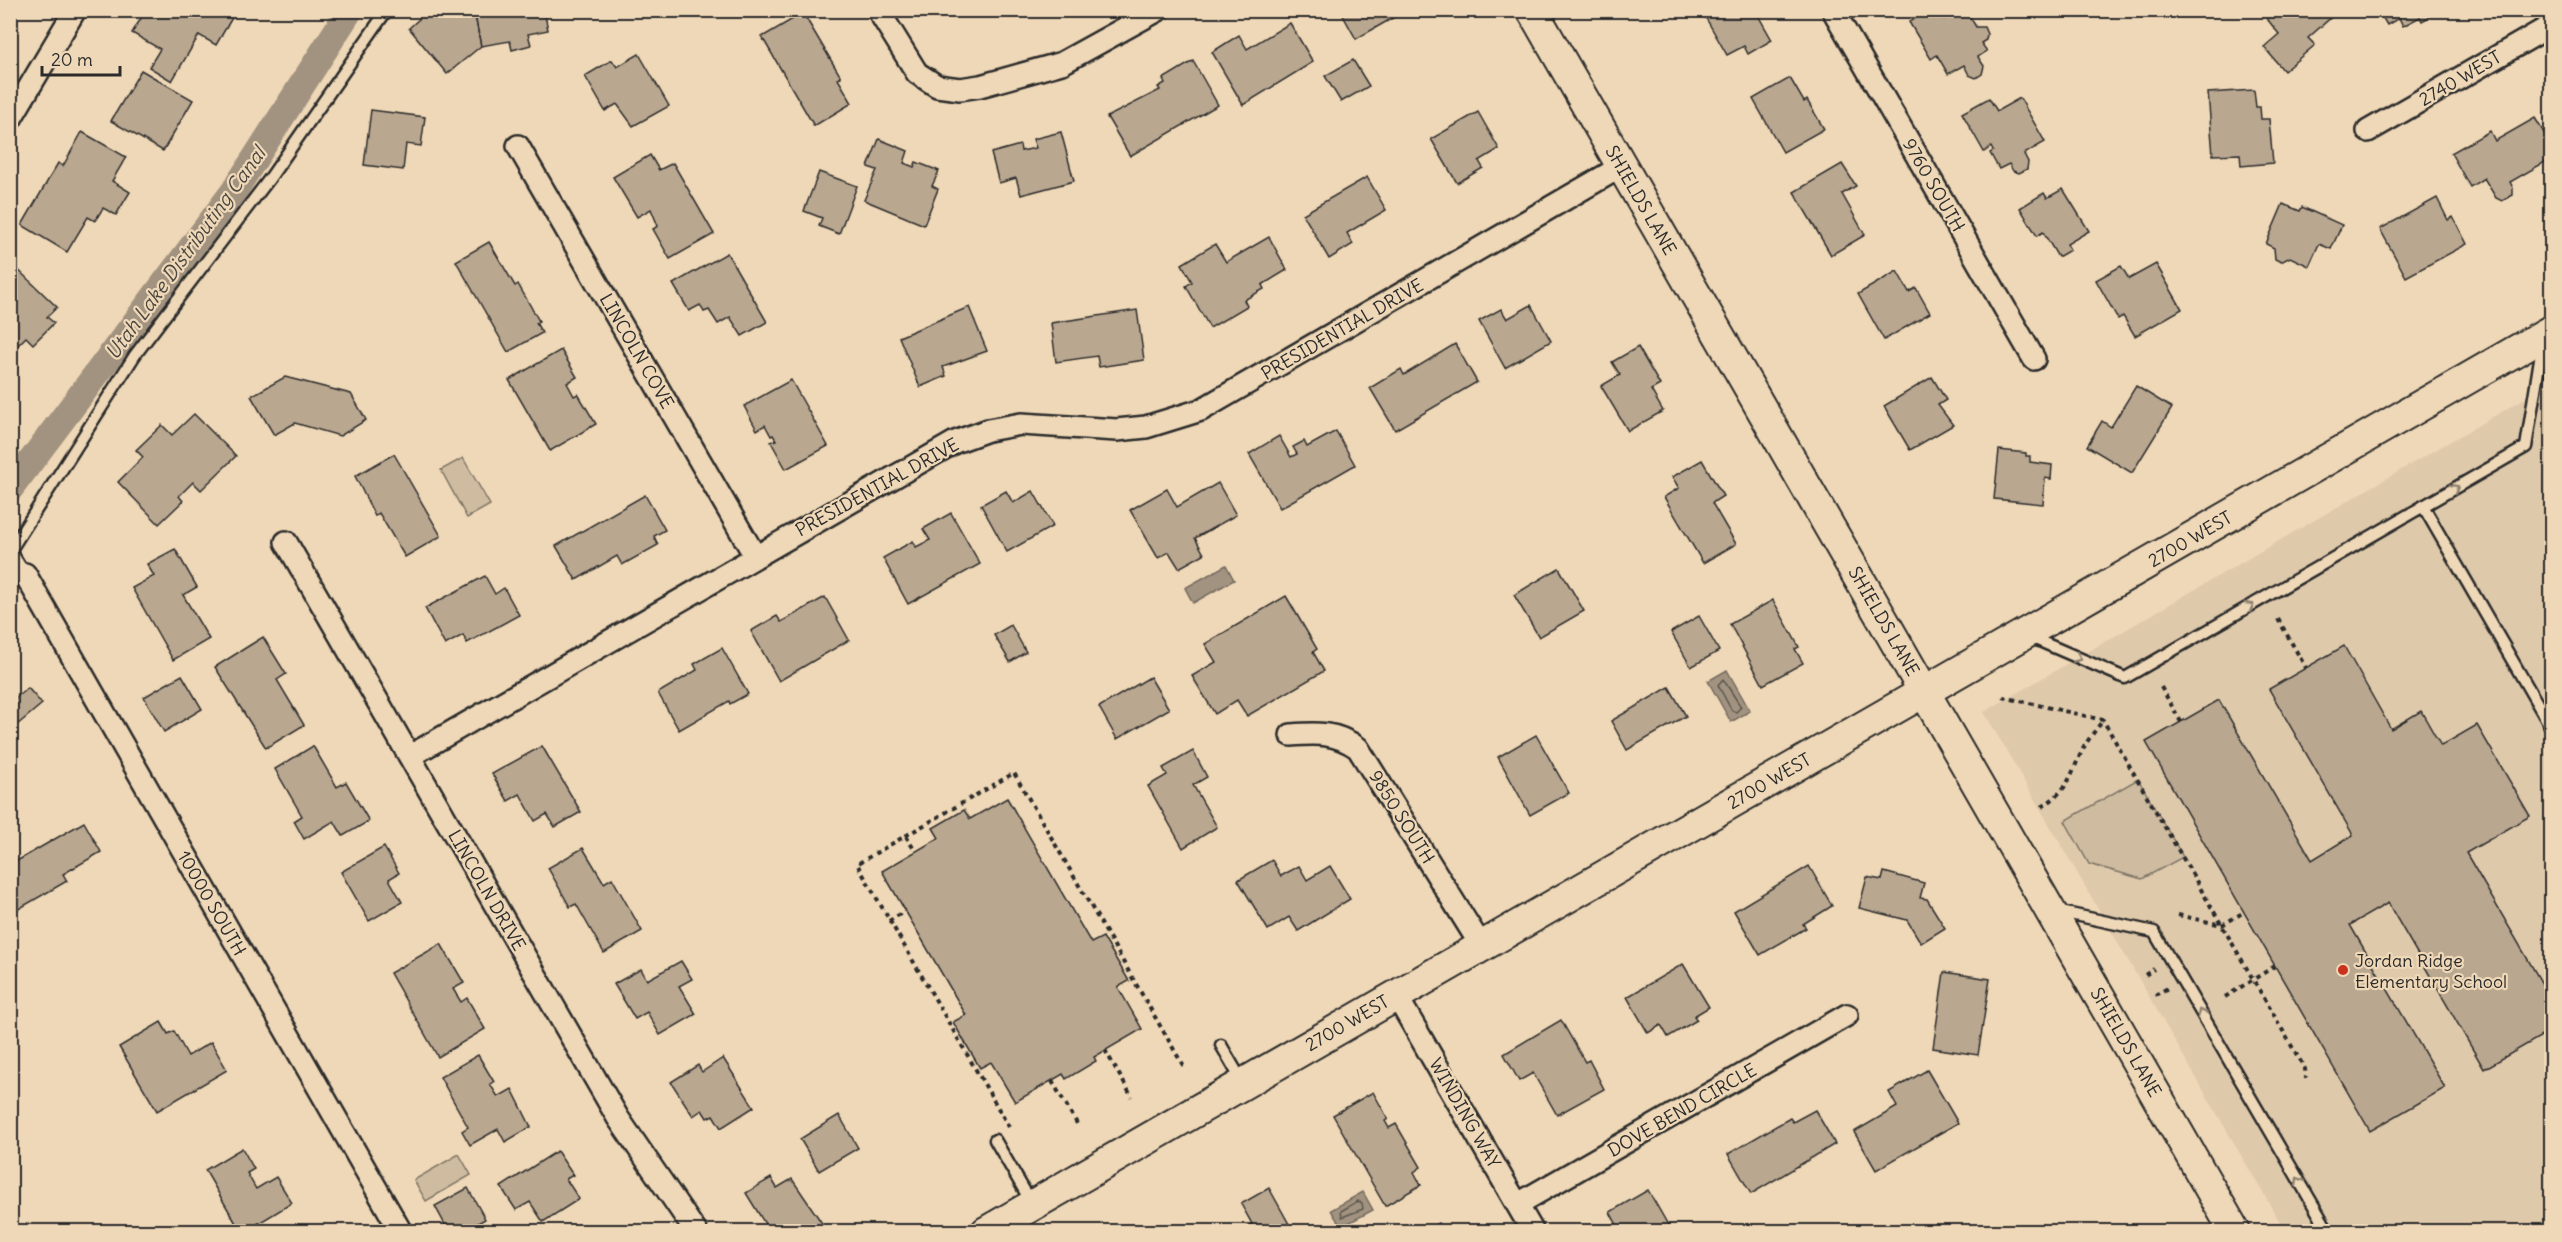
<svg xmlns="http://www.w3.org/2000/svg" width="2562" height="1242" viewBox="0 0 2562 1242" font-family="Delius,sans-serif">
<style>
.built{fill:#dfc9ab}
.green{fill:#cfbca0;stroke:#7d7466;stroke-width:1.5}
.water{fill:#a29380;stroke:#72695e;stroke-width:1.5}
.lines{fill:none;stroke-linecap:round;stroke-linejoin:round}
.shore{stroke:#5b554d;stroke-width:1.5}
.canal{stroke:#a29380;stroke-width:27}
.building{fill:#b9a790;stroke:#2b2b2b;stroke-width:1.5}
.service-casing{stroke:#2b2b2b;stroke-width:15}
.minor-casing{stroke:#2b2b2b;stroke-width:26}
.secondary-casing{stroke:#2b2b2b;stroke-width:34}
.path{stroke:#2b2b2b;stroke-width:4;stroke-dasharray:4.5 4.5;stroke-linecap:butt}
.service{stroke:#efd8b7;stroke-width:10}
.minor{stroke:#efd8b7;stroke-width:21}
.secondary{stroke:#efd8b7;stroke-width:30}
.oneway{stroke:#8d8271}
.poi-dot{fill:#c8321e;stroke:#efd8b7;stroke-width:2}
.labels{text-anchor:middle;dominant-baseline:central;stroke-width:4.5;stroke-linejoin:round;paint-order:stroke}
.street-label{font-size:18px;fill:#2b2b2b;stroke:#efd8b7}
.poi-label{font-size:18px;fill:#2b2b2b;stroke:#efd8b7;text-anchor:start}
.water-label{font-size:20px;font-style:italic;fill:#494540;stroke:#efd8b7}
</style>
<rect width="100%" height="100%" fill="#efd8b7"/>
<filter id="ink" filterUnits="userSpaceOnUse"><feTurbulence type="fractalNoise" baseFrequency=".0167" numOctaves="2"/><feDisplacementMap in="SourceGraphic" scale="12" xChannelSelector="R" yChannelSelector="G"/><feConvolveMatrix kernelMatrix="1 2 1 2 8 2 1 2 1" color-interpolation-filters="sRGB"/></filter>
<g filter="url(#ink)">
<!-- built -->
<path class="built" d="M2551,383V1229L2547,1232L2285,1231L1984,712Z"/>
<!-- green -->
<g class="green">
<path d="M463,458L490,505L467,518L441,470Z"/>
<path d="M2138,779L2183,857L2142,879L2089,864L2065,821Z"/>
<path d="M459,1154L471,1175L426,1201L414,1180Z"/>
</g>
<!-- water -->
<g class="water">
<path d="M1226,565L1234,580L1193,603L1185,588Z"/>
<path d="M1727,670L1750,711L1731,722L1708,681Z"/>
<path d="M1363,1192L1373,1210L1341,1227L1331,1210Z"/>
</g>
<g class="lines">
<!-- shore -->
<g class="shore">
<path d="M1723,679L1741,707L1736,712L1732,711L1718,685Z"/>
<path d="M1358,1201L1362,1203L1363,1209L1342,1217L1341,1211Z"/>
</g>
<!-- canal -->
<path class="canal" d="M10,489L234,191L350,10"/>
</g>
<!-- building -->
<g class="building">
<path d="M146,10H234L236,11L216,45L199,35L172,81L149,67L160,49L132,33Z"/>
<path d="M429,10H474L481,46L447,74L409,28Z"/>
<path d="M474,10H544L548,30L528,34L531,45L512,50L510,41L481,46Z"/>
<path d="M1340,10H1404L1405,11L1356,39Z"/>
<path d="M1707,10H1755L1772,40L1748,54L1744,46L1727,55L1703,13Z"/>
<path d="M1929,10H1939L1944,19L1959,10H1966L1976,27H1984L1987,34L1986,40L1981,43L1987,51L1978,57L1984,66L1982,74L1976,78L1969,75L1964,65L1948,74L1937,55L1931,59L1909,22Z"/>
<path d="M2260,10H2334L2336,13L2308,38L2315,45L2284,71L2264,47L2279,34Z"/>
<path d="M2378,10H2442L2422,21L2420,17L2403,26L2399,18L2387,25Z"/>
<path d="M803,13L841,77L838,79L852,103L814,126L762,37Z"/>
<path d="M1290,23L1313,62L1243,105L1212,52L1239,35L1247,49Z"/>
<path d="M639,54L669,106L633,126L617,104L605,111L585,76L612,60L617,67Z"/>
<path d="M1353,60L1369,86L1341,102L1325,76Z"/>
<path d="M1193,61L1218,105L1130,156L1107,117L1160,90L1158,87L1165,83L1163,79Z"/>
<path d="M141,70L193,100L163,151L111,121Z"/>
<path d="M1790,78L1804,102L1807,100L1824,129L1783,152L1753,99Z"/>
<path d="M2254,90L2256,107H2260L2261,119H2269L2273,163L2241,166L2240,154L2213,155L2208,93Z"/>
<path d="M1989,98L1997,111L2020,98L2045,142L2024,154L2028,162L2027,169L2019,173L2013,171L2009,164L1999,169L1990,153L1993,151L1991,147L1984,152L1962,113Z"/>
<path d="M371,110L425,117L421,146L406,144L403,170L364,165Z"/>
<path d="M1478,112L1499,149L1479,161L1483,168L1457,183L1431,139Z"/>
<path d="M2535,118L2552,146V158L2510,182L2513,188V195L2502,201L2496,198L2484,178L2470,187L2451,153L2490,131L2495,141Z"/>
<path d="M82,132L126,157L112,181L130,192L116,215L103,208L95,221L88,217L67,252L22,225L58,163L63,166Z"/>
<path d="M1061,132L1074,181L1021,195L1016,178L999,183L991,153L1020,145L1021,151L1036,148L1033,139Z"/>
<path d="M879,139L908,151L904,163L914,167L916,162L939,171L932,186L938,189L924,225L864,200L877,170L868,167Z"/>
<path d="M650,155L659,170L673,163L714,234L670,259L653,229L658,226L651,209L637,217L613,177Z"/>
<path d="M1842,164L1856,186L1842,194L1865,235L1831,255L1794,192Z"/>
<path d="M819,172L857,186L839,234L819,226L822,218L804,211Z"/>
<path d="M1367,177L1386,210L1347,233L1353,244L1329,259L1303,214Z"/>
<path d="M2063,189L2089,231L2067,244L2070,250L2058,257L2043,232L2037,236L2020,208L2044,193L2047,198Z"/>
<path d="M2437,198L2448,220L2453,217L2467,244L2406,277L2380,229Z"/>
<path d="M2283,204L2300,211L2302,207L2342,225L2331,249L2319,244L2309,266L2290,257L2281,262L2275,259L2274,248L2266,244Z"/>
<path d="M1269,237L1287,270L1262,285L1264,289L1244,300L1247,306L1210,328L1186,286L1192,282L1182,264L1215,244L1226,262Z"/>
<path d="M489,242L515,286L518,284L539,321L536,323L542,333L508,352L456,261Z"/>
<path d="M727,253L767,322L742,336L730,317L718,324L709,310L704,312L700,305L689,311L673,284Z"/>
<path d="M10,262L57,307L47,317L54,323L33,344L26,337L16,347L10,342Z"/>
<path d="M2156,264L2182,309L2135,336L2123,316L2118,319L2096,280L2121,266L2129,279Z"/>
<path d="M1897,271L1909,292L1916,288L1930,313L1884,340L1858,294Z"/>
<path d="M1531,305L1551,341L1505,368L1479,321L1501,309L1507,319Z"/>
<path d="M969,307L987,351L943,367L946,376L920,387L899,337Z"/>
<path d="M1137,310L1144,360L1099,367L1097,356L1056,362L1051,323Z"/>
<path d="M1455,344L1477,382L1395,430L1370,388L1401,369L1404,375Z"/>
<path d="M1638,347L1660,385L1651,390L1663,411L1628,431L1601,386L1620,375L1612,362Z"/>
<path d="M561,350L577,377L567,383L574,396L578,394L596,424L550,451L509,380Z"/>
<path d="M285,377L351,394L366,420L340,436L295,423L274,435L251,396Z"/>
<path d="M1932,377L1946,400L1938,405L1953,425L1910,450L1884,406Z"/>
<path d="M791,380L828,446L786,469L771,442L776,440L773,435L771,436L765,425L757,430L744,406Z"/>
<path d="M2136,386L2172,408L2132,473L2087,446L2102,421L2111,427Z"/>
<path d="M194,414L236,456L201,490L193,482L179,496L183,501L159,524L118,482L143,457L136,450L162,425L172,435Z"/>
<path d="M1336,431L1355,465L1280,508L1249,454L1279,436L1291,457L1297,454L1293,447L1304,441L1307,447Z"/>
<path d="M1999,450L2026,453V456H2030V462L2052,465L2051,479L2045,478L2043,504L1994,499Z"/>
<path d="M394,454L441,536L405,557L379,513L375,516L355,476Z"/>
<path d="M1702,460L1723,496L1712,503L1736,544L1703,563L1664,497L1679,488L1672,477Z"/>
<path d="M1218,483L1236,515L1195,538L1204,554L1179,568L1169,552L1158,558L1130,510L1167,489L1177,507Z"/>
<path d="M1006,491L1013,503L1033,491L1053,526L1007,552L981,505Z"/>
<path d="M645,495L665,530L654,536L658,545L622,565L617,556L576,580L556,546Z"/>
<path d="M951,513L980,564L908,604L883,558L913,541L916,547L930,540L923,529Z"/>
<path d="M175,549L197,587L183,595L209,639L173,660L132,588L154,576L147,564Z"/>
<path d="M1559,568L1584,611L1539,637L1514,595Z"/>
<path d="M485,576L495,594L504,588L519,615L467,643L463,635L445,645L425,608Z"/>
<path d="M1286,596L1317,649L1313,652L1324,671L1247,716L1237,700L1215,714L1192,676L1216,662L1205,644Z"/>
<path d="M825,597L849,640L779,681L751,631L777,616L781,622Z"/>
<path d="M1773,600L1799,647L1795,649L1803,663L1763,685L1730,624Z"/>
<path d="M1699,616L1719,651L1691,667L1671,632Z"/>
<path d="M1011,625L1026,652L1010,662L994,635Z"/>
<path d="M263,637L286,674L277,680L304,725L266,748L215,667Z"/>
<path d="M2344,646L2391,729L2421,711L2441,746L2477,725L2530,816L2466,853L2552,1001V1030L2484,1069L2388,903L2350,925L2445,1088L2370,1131L2146,742L2219,700L2312,860L2353,835L2269,689Z"/>
<path d="M722,648L748,694L730,704L729,701L679,730L658,693L697,670L694,664Z"/>
<path d="M182,675L202,709L164,732L144,697Z"/>
<path d="M1150,677L1169,709L1117,739L1099,707Z"/>
<path d="M1669,687L1686,716L1627,750L1611,721Z"/>
<path d="M28,688L42,704L10,731V702Z"/>
<path d="M1536,735L1569,793L1530,815L1498,757Z"/>
<path d="M313,746L337,787L346,782L369,821L343,836L334,821L304,839L294,821L302,816L275,769Z"/>
<path d="M542,746L581,812L555,827L547,814L535,821L520,794L508,801L492,774Z"/>
<path d="M1193,751L1207,777L1193,785L1217,827L1183,848L1148,786L1167,775L1163,768Z"/>
<path d="M1007,798L1091,943L1103,937L1129,981L1118,987L1142,1029L1094,1057L1096,1061L1066,1079L1063,1074L1015,1102L991,1062L980,1068L953,1022L966,1015L882,871L939,838L933,828L964,810L970,819Z"/>
<path d="M84,822L101,852L63,874L67,881L15,911L10,903V865Z"/>
<path d="M384,847L399,873L389,879L402,902L369,921L341,872Z"/>
<path d="M583,848L604,883L612,878L642,931L604,953L576,904L570,907L548,868Z"/>
<path d="M1272,860L1281,876L1299,866L1307,880L1330,866L1350,899L1298,931L1289,917L1268,930L1238,880Z"/>
<path d="M1809,866L1832,906L1803,924L1806,928L1760,955L1734,911Z"/>
<path d="M1884,872L1924,883L1920,898L1927,899L1945,928L1921,943L1907,920L1859,908L1867,877L1882,880Z"/>
<path d="M441,944L464,983L453,989L461,1002L467,998L485,1029L438,1057L390,973Z"/>
<path d="M681,961L692,979L679,986L696,1014L660,1035L647,1012L635,1019L614,984L641,969L647,980Z"/>
<path d="M1683,964L1709,1007L1694,1016L1697,1020L1668,1037L1661,1025L1648,1033L1627,997Z"/>
<path d="M1944,972L1990,979L1978,1055L1933,1048Z"/>
<path d="M1561,1020L1585,1062L1589,1060L1604,1089L1557,1115L1533,1073L1519,1081L1504,1054Z"/>
<path d="M161,1022L168,1034L174,1031L188,1056L211,1042L227,1070L157,1111L119,1047Z"/>
<path d="M478,1055L494,1082L490,1084L498,1097L512,1089L531,1127L505,1142L498,1129L470,1145L462,1131L468,1127L440,1077Z"/>
<path d="M723,1058L754,1107L721,1128L713,1115L707,1118L702,1110L693,1116L671,1082L698,1065L702,1072Z"/>
<path d="M1927,1070L1958,1123L1876,1170L1854,1132L1897,1107L1889,1092Z"/>
<path d="M1373,1092L1388,1119L1385,1121L1389,1128L1396,1124L1421,1167L1414,1172L1421,1185L1385,1206L1333,1115Z"/>
<path d="M1815,1110L1835,1144L1751,1194L1728,1154L1790,1118L1793,1122Z"/>
<path d="M839,1115L858,1148L819,1171L800,1139Z"/>
<path d="M242,1148L254,1169L247,1173L256,1189L276,1177L292,1203L244,1232H241L205,1170Z"/>
<path d="M557,1151L573,1175L566,1179L579,1199L543,1222L530,1202L516,1210L501,1187Z"/>
<path d="M771,1178L777,1188L792,1179L828,1232H770L746,1193Z"/>
<path d="M468,1188L485,1219L462,1232H449L435,1206Z"/>
<path d="M1269,1188L1289,1224L1276,1232H1248L1246,1227L1252,1224L1241,1204Z"/>
<path d="M1648,1190L1672,1232H1621L1610,1212Z"/>
<path d="M1438,1223L1443,1232H1424Z"/>
</g>
<g class="lines">
<!-- service casing -->
<g class="service-casing">
<g id="service">
<path d="M2423,506L2552,729"/>
<path d="M10,550L25,574"/>
<path d="M10,551L135,355L270,178L387,10"/>
<path d="M2028,636L2125,678L2526,447L2543,340"/>
<path d="M2056,911L2154,932L2329,1232"/>
<path d="M1221,1045L1243,1083"/>
<path d="M995,1140L1031,1202"/>
</g>
</g>
<!-- minor casing -->
<g class="minor-casing">
<g id="minor">
<path d="M878,10L917,73L937,86L960,89L980,86L1062,63L1158,10"/>
<path d="M1833,10L2034,359"/>
<path d="M10,120L75,10"/>
<path d="M2368,131L2552,25"/>
<path d="M518,146L755,556"/>
<path d="M286,542L618,1118L696,1232"/>
<path d="M25,574L401,1232"/>
<path d="M1291,735C1317,733 1336,732 1358,748L1482,947"/>
<path d="M410,756L955,442L988,430L1021,424L1117,430L1146,427L1201,410L1622,166"/>
<path d="M1396,995L1533,1232"/>
<path d="M1518,1204L1847,1015"/>
</g>
</g>
<!-- secondary casing -->
<g class="secondary-casing">
<g id="secondary">
<path d="M1532,10L2235,1232"/>
<path d="M986,1232L2552,330"/>
</g>
</g>
<!-- path -->
<g class="path">
<path d="M2278,619L2306,668"/>
<path d="M2161,687L2181,722"/>
<path d="M2003,697L2103,720L2305,1069L2306,1078"/>
<path d="M2042,807C2069,789 2069,778 2082,751C2087,740 2096,730 2103,720"/>
<path d="M906,836L915,851"/>
<path d="M2178,915L2222,925L2244,912"/>
<path d="M889,921L905,911"/>
<path d="M2145,975L2154,969"/>
<path d="M2155,995L2168,988"/>
<path d="M2225,997L2275,966"/>
<path d="M1105,1050L1132,1097"/>
<path d="M1052,1081L1079,1127"/>
<path d="M1009,1127L857,864L1014,773L1184,1067"/>
</g>
<!-- service -->
<use href="#service" class="service"/>
<!-- minor -->
<use href="#minor" class="minor"/>
<!-- secondary -->
<use href="#secondary" class="secondary"/>
</g>
<!-- one-way arrows -->
<defs><path id="oneway-chevron" d="M-2-3.5L2.5 0L-2 3.5" fill="none" stroke-width="1.6" stroke-linecap="round" stroke-linejoin="round" transform="scale(1.5)"/></defs>
<g class="oneway">
<use href="#oneway-chevron" transform="translate(2455 488) rotate(-30)"/>
<use href="#oneway-chevron" transform="translate(2250 606) rotate(-30)"/>
<use href="#oneway-chevron" transform="translate(2078 658) rotate(23)"/>
<use href="#oneway-chevron" transform="translate(2201 1013) rotate(-120)"/>
<use href="#oneway-chevron" transform="translate(2299 1181) rotate(-120)"/>
</g>
</g>
<!-- markers -->
<circle class="poi-dot" cx="2343" cy="970" r="6"/>
<g class="labels">
<!-- street labels -->
<g class="street-label">
<text transform="translate(2460 78) rotate(-30)">2740 WEST</text>
<text transform="translate(1934 185) rotate(60)">9760 SOUTH</text>
<text transform="translate(1641 200) rotate(60)">SHIELDS LANE</text>
<text transform="translate(1342 329) rotate(-30)">PRESIDENTIAL DRIVE</text>
<text transform="translate(637 351) rotate(60)">LINCOLN COVE</text>
<text transform="translate(877 487) rotate(-29)">PRESIDENTIAL DRIVE</text>
<text transform="translate(2190 539) rotate(-30)">2700 WEST</text>
<text transform="translate(1884 621) rotate(60)">SHIELDS LANE</text>
<text transform="translate(1769 781) rotate(-30)">2700 WEST</text>
<text transform="translate(1402 817) rotate(58)">9850 SOUTH</text>
<text transform="translate(487 890) rotate(60)">LINCOLN DRIVE</text>
<text transform="translate(212 903) rotate(60)">10000 SOUTH</text>
<text transform="translate(1347 1023) rotate(-30)">2700 WEST</text>
<text transform="translate(2126 1042) rotate(60)">SHIELDS LANE</text>
<text transform="translate(1682 1110) rotate(-30)">DOVE BEND CIRCLE</text>
<text transform="translate(1465 1113) rotate(60)">WINDING WAY</text>
</g>
<!-- poi labels -->
<g class="poi-label">
<text x="2355" y="960">Jordan Ridge<tspan x="2355" dy="21">Elementary School</tspan></text>
</g>
<!-- water labels -->
<g class="water-label">
<text transform="translate(185 253) rotate(-54)">Utah Lake Distributing Canal</text>
</g>
</g>
<!-- margin -->
<rect width="2562" height="1242" fill="none" stroke="#efd8b7" stroke-width="36"/>
<rect x="18" y="18" width="2526" height="1206" fill="none" stroke="#2b2b2b" stroke-width="2" filter="url(#ink)"/>
<!-- scale -->
<path d="M42 66v9h78v-9" fill="none" stroke="#2b2b2b" stroke-width="3"/>
<text x="51" y="66" font-size="18" fill="#2b2b2b" stroke="#efd8b7" stroke-width="4.5" paint-order="stroke">20 m</text>
</svg>
